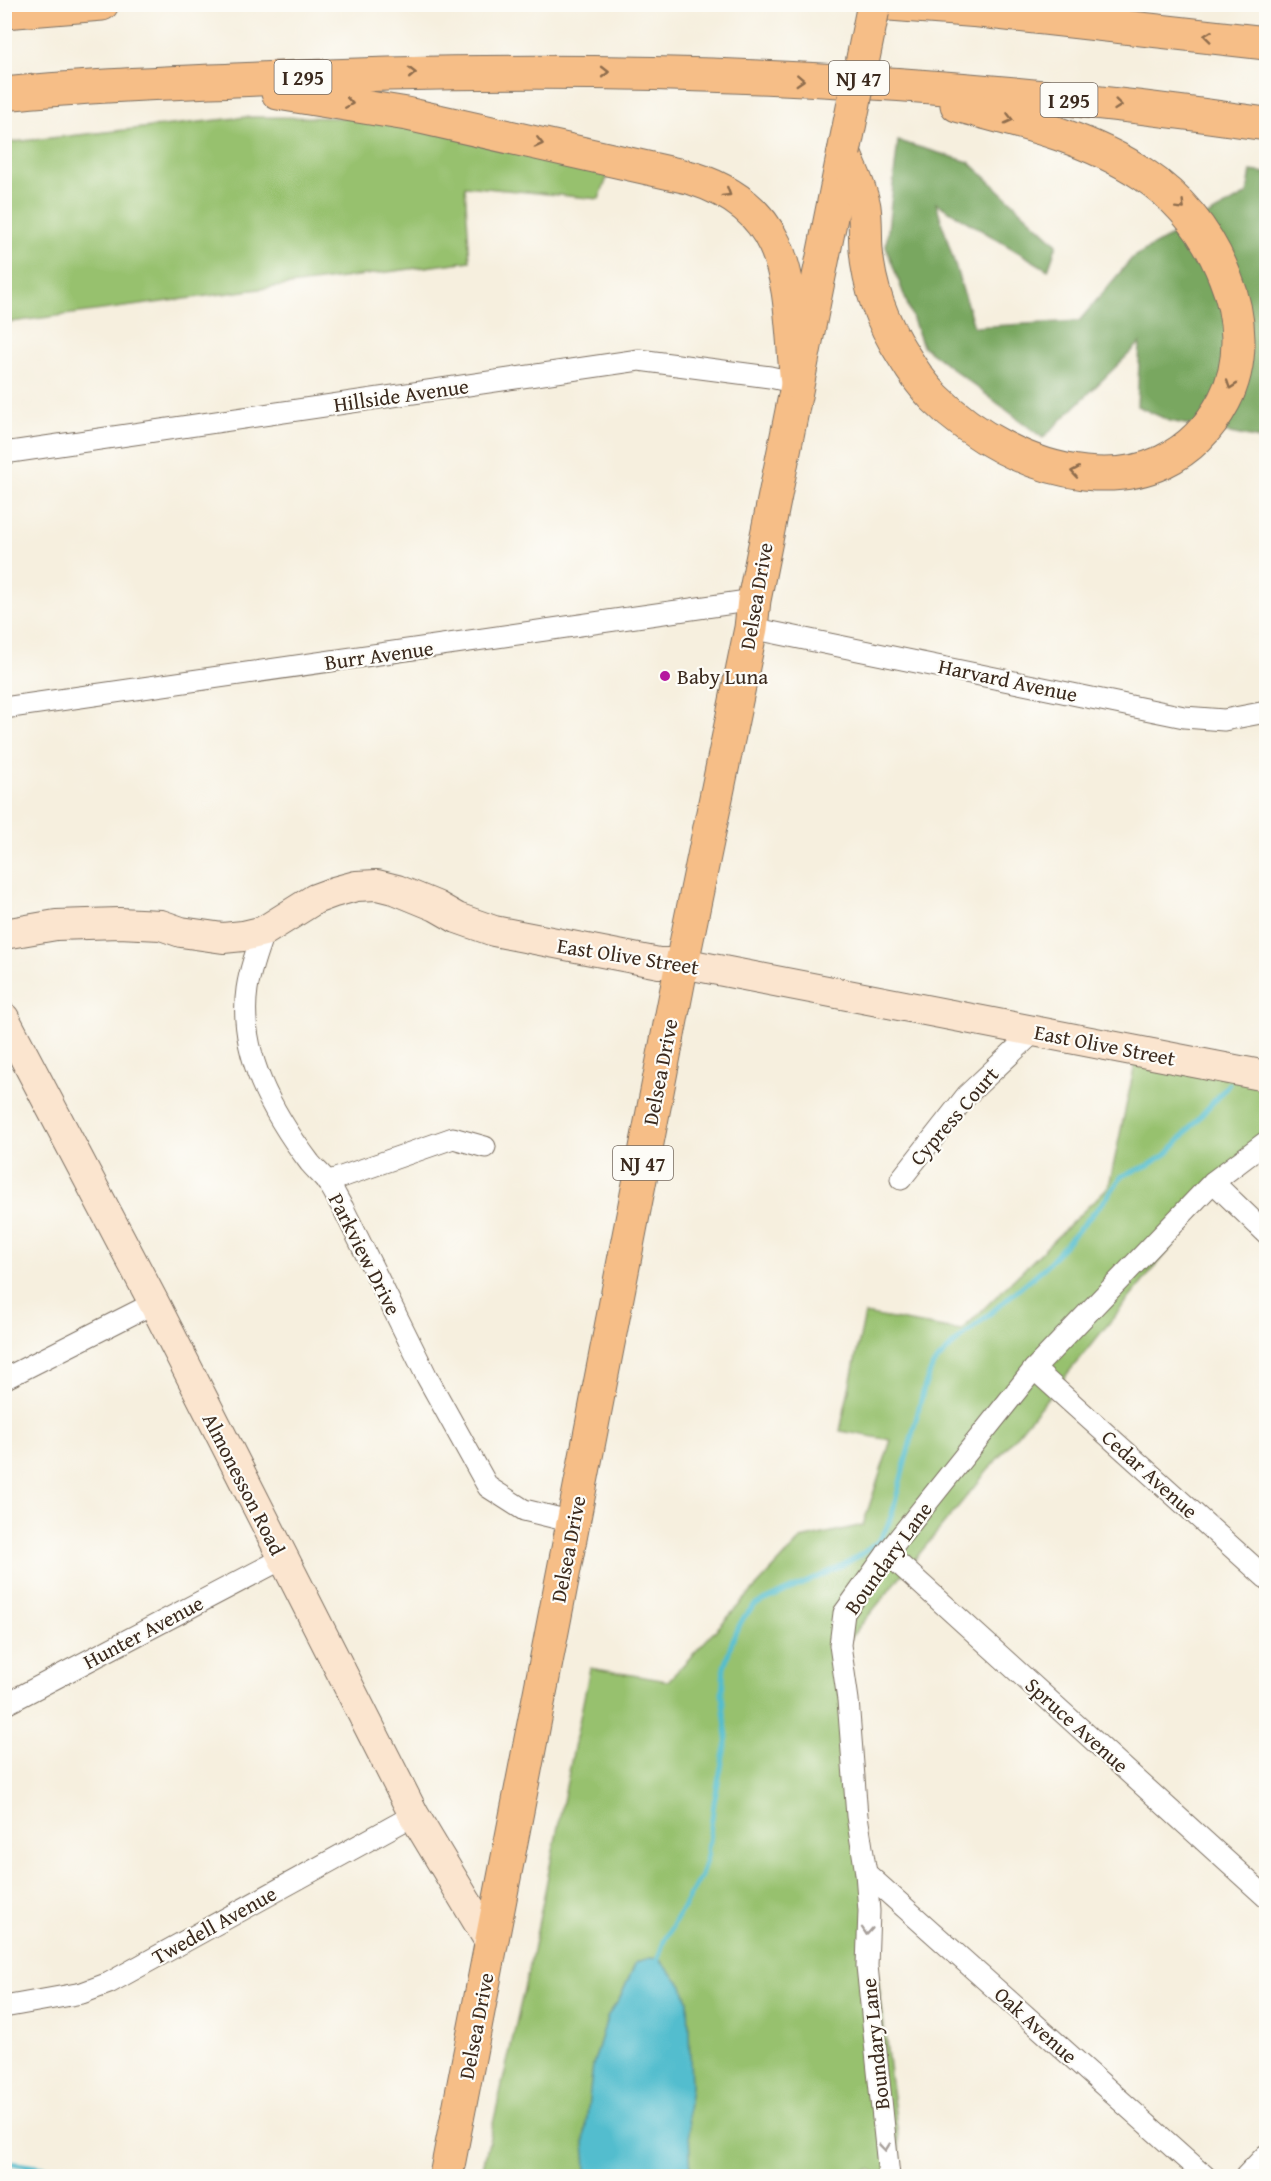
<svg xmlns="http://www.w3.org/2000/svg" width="1271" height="2181" viewBox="0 0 1271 2181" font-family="'Gentium Book Plus',serif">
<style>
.green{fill:#97c16e;stroke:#697646;stroke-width:1.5}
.forest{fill:#79a761;stroke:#5a6840;stroke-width:1.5}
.water{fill:#52bdce;stroke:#467476;stroke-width:1.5}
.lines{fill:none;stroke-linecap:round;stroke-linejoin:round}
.stream{stroke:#52bdce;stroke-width:5}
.street-casing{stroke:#7c6f61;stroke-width:23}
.secondary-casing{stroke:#7c6f61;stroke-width:32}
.primary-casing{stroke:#7c6f61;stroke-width:35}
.highway-casing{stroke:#7c6f61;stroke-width:35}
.street{stroke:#fff;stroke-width:21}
.secondary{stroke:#fbe5cf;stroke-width:30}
.primary{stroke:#f6be87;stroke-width:33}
.highway{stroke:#f6be87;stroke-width:33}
.primary-bridge-casing{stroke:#7c6f61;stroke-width:35;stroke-linecap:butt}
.primary-bridge{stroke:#f6be87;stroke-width:33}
.oneway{stroke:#8f6d4d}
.oneway2{stroke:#a79f9a}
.poi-dot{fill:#b5179e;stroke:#fdfcf7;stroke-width:2}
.labels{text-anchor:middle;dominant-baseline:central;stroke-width:4.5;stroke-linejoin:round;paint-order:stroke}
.shield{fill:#fdfcf7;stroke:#75695f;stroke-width:1.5}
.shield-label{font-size:20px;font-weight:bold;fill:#3b2a1e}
.street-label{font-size:21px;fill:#3b2a1e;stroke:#fdfcf7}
.poi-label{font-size:21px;fill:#3b2a1e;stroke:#fdfcf7;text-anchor:start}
</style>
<rect width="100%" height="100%" fill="#fdfcf7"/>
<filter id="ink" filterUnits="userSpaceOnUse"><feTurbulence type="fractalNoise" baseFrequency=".0167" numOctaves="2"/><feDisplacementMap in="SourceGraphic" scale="12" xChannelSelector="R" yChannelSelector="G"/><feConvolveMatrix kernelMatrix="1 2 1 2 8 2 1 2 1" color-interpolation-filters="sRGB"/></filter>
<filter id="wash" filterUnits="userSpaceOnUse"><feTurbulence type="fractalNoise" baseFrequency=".008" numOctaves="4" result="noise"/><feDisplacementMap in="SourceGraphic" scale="24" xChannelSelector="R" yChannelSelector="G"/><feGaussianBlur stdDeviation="1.35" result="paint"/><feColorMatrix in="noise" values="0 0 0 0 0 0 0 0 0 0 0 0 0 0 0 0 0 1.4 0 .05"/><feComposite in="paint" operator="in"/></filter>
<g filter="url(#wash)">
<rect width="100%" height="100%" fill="#f6efde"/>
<!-- green -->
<g class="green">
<path d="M246,117L397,118L613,162L599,199L465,186L470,261L5,323L4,143Z"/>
<path d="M1137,1055L1266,1082V1132L837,1654L903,2176H882L869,2169L850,2176H481L533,1950L590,1668L668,1681L801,1539L863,1525L891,1440L840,1431L865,1314L961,1331L1109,1186Z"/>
</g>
<!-- forest -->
<path class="forest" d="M898,141L969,162L1057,244L1048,270L936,203L974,327L1079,321L1133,257L1247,194L1251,171L1266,173L1265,440L1170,421L1137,406L1140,343L1043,438L923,346L886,247Z"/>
<!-- water -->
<path class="water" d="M650,1958L659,1959L683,1986L688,2001L691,2086L688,2111L691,2176H584L586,2167L584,2142L593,2065L608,2015L619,2000L636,1962Z"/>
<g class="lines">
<!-- stream -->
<g class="stream">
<path d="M1262,1060L1266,1056"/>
<path d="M656,1964L664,1941L701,1876L707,1856L714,1803L727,1737L722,1694L724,1667L735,1633L744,1617L755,1605C790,1588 854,1566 880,1539C886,1531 889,1523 892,1514L924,1388L933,1365L953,1345L1046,1266L1105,1200L1122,1176L1149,1165L1168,1153L1229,1084"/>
<path d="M4,2162L93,2176"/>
</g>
</g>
</g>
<g filter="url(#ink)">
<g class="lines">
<!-- street casing -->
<g class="street-casing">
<g id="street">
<path d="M4,453L639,360L770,377L797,383"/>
<path d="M751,628L1184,717L1224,720L1266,712"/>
<path d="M4,708L754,600"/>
<path d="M264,931C257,950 250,969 247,989C238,1053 273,1114 310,1163C315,1169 321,1174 326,1180C333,1188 337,1199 343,1208L427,1377L488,1487L524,1510L573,1522"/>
<path d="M901,1179L967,1095L1035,1031"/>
<path d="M327,1182L453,1138L485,1147"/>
<path d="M1213,1182L1266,1233"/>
<path d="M1034,1369L1266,1578"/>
<path d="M4,1379L154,1303"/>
<path d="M887,1553L1266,1897"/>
<path d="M4,1705L282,1559"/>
<path d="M866,1873L1205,2176"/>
<path d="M4,2007L82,1993L109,1983L414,1815"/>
<path d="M889,2176L867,1966L869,1911L866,1873L857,1816L848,1700L840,1645L844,1613L887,1553L1034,1369L1213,1182L1266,1142"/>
<path d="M1246,2176L1266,2155"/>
</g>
</g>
<!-- secondary casing -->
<g class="secondary-casing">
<g id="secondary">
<path d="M4,934L56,925L119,923L161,925L181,932L223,938L243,936L264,931L315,899L334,892L356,886L377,885L397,890L436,906L457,918L494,931L659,963H682L1266,1076"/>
<path d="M4,1018L154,1303L414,1815L492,1945"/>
</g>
</g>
<!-- primary casing -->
<g class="primary-casing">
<path id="primary" d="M446,2176L682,963L751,628L754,600L844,152"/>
</g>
<!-- highway casing -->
<g class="highway-casing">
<g id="highway">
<path d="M890,4L980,11L1266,43"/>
<path d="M4,12L102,4"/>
<path d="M278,93L407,114L692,178C798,212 787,292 797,383"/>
<path d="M4,94C89,85 174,83 258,79C594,63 933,75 1266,124"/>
<path d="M844,152C850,169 861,189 864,207C866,221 865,236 866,250C869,288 883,324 903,355C912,370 923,386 935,398C1012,475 1161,520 1224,401C1244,363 1241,316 1225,277C1208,233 1182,200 1143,174C1087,137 1021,122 957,105"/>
</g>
</g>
<!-- street -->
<use href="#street" class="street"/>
<!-- secondary -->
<use href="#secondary" class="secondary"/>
<!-- primary -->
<use href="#primary" class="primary"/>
<!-- highway -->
<use href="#highway" class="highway"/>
<!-- primary-bridge casing -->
<g class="primary-bridge-casing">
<path id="primary-bridge" d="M844,152L874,4"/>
</g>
<!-- primary-bridge -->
<use href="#primary-bridge" class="primary-bridge"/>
</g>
<!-- one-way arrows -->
<defs><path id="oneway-chevron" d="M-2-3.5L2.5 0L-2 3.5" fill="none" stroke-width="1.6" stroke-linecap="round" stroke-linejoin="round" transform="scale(1.5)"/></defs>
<g class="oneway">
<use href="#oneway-chevron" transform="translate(1208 36) rotate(-173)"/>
<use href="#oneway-chevron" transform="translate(605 72)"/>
<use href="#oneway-chevron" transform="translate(412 73) rotate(-1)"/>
<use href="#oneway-chevron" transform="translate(800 80) rotate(3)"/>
<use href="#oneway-chevron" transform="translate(349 103) rotate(9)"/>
<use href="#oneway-chevron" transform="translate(1118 105) rotate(6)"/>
<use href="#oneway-chevron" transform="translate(1009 119) rotate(14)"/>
<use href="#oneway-chevron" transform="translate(539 143) rotate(13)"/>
<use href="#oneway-chevron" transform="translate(727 193) rotate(32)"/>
<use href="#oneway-chevron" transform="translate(1181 206) rotate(45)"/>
<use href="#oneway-chevron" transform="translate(1231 385) rotate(109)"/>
<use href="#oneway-chevron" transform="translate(1075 472) rotate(-170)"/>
</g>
<g class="oneway2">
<use href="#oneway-chevron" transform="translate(867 1931) rotate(94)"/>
<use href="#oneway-chevron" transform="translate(885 2147) rotate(84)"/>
</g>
</g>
<!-- markers -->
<circle class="poi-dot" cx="665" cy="676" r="6"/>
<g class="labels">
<!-- shield labels -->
<g class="shield">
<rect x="274.5" y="60" width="57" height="34" rx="4.5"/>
<rect x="829" y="61" width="60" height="34" rx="4.5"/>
<rect x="1040.5" y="83" width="57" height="34" rx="4.5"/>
<rect x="613" y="1146" width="60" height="34" rx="4.5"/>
</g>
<g class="shield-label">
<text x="303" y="77">I 295</text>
<text x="859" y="78">NJ 47</text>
<text x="1069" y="100">I 295</text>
<text x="643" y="1163">NJ 47</text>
</g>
<!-- street labels -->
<g class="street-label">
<text transform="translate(401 395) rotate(-8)">Hillside Avenue</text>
<text transform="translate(756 596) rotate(-80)">Delsea Drive</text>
<text transform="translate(379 655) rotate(-8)">Burr Avenue</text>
<text transform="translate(1008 680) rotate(12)">Harvard Avenue</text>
<text transform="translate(628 956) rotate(9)">East Olive Street</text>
<text transform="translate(1105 1045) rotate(11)">East Olive Street</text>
<text transform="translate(660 1072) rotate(-79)">Delsea Drive</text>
<text transform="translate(954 1116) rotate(-49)">Cypress Court</text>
<text transform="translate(365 1254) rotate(63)">Parkview Drive</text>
<text transform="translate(1150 1474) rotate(42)">Cedar Avenue</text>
<text transform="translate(244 1484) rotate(63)">Almonesson Road</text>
<text transform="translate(568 1549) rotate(-79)">Delsea Drive</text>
<text transform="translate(888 1558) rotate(-54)">Boundary Lane</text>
<text transform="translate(143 1632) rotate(-28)">Hunter Avenue</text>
<text transform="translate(1077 1725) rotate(42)">Spruce Avenue</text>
<text transform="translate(214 1925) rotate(-29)">Twedell Avenue</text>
<text transform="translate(1036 2025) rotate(42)">Oak Avenue</text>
<text transform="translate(476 2026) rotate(-79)">Delsea Drive</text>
<text transform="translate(875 2044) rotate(-96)">Boundary Lane</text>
</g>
<!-- poi labels -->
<g class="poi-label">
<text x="677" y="676">Baby Luna</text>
</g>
</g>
<!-- margin -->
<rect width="1271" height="2181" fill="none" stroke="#fdfcf7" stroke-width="24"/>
</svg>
